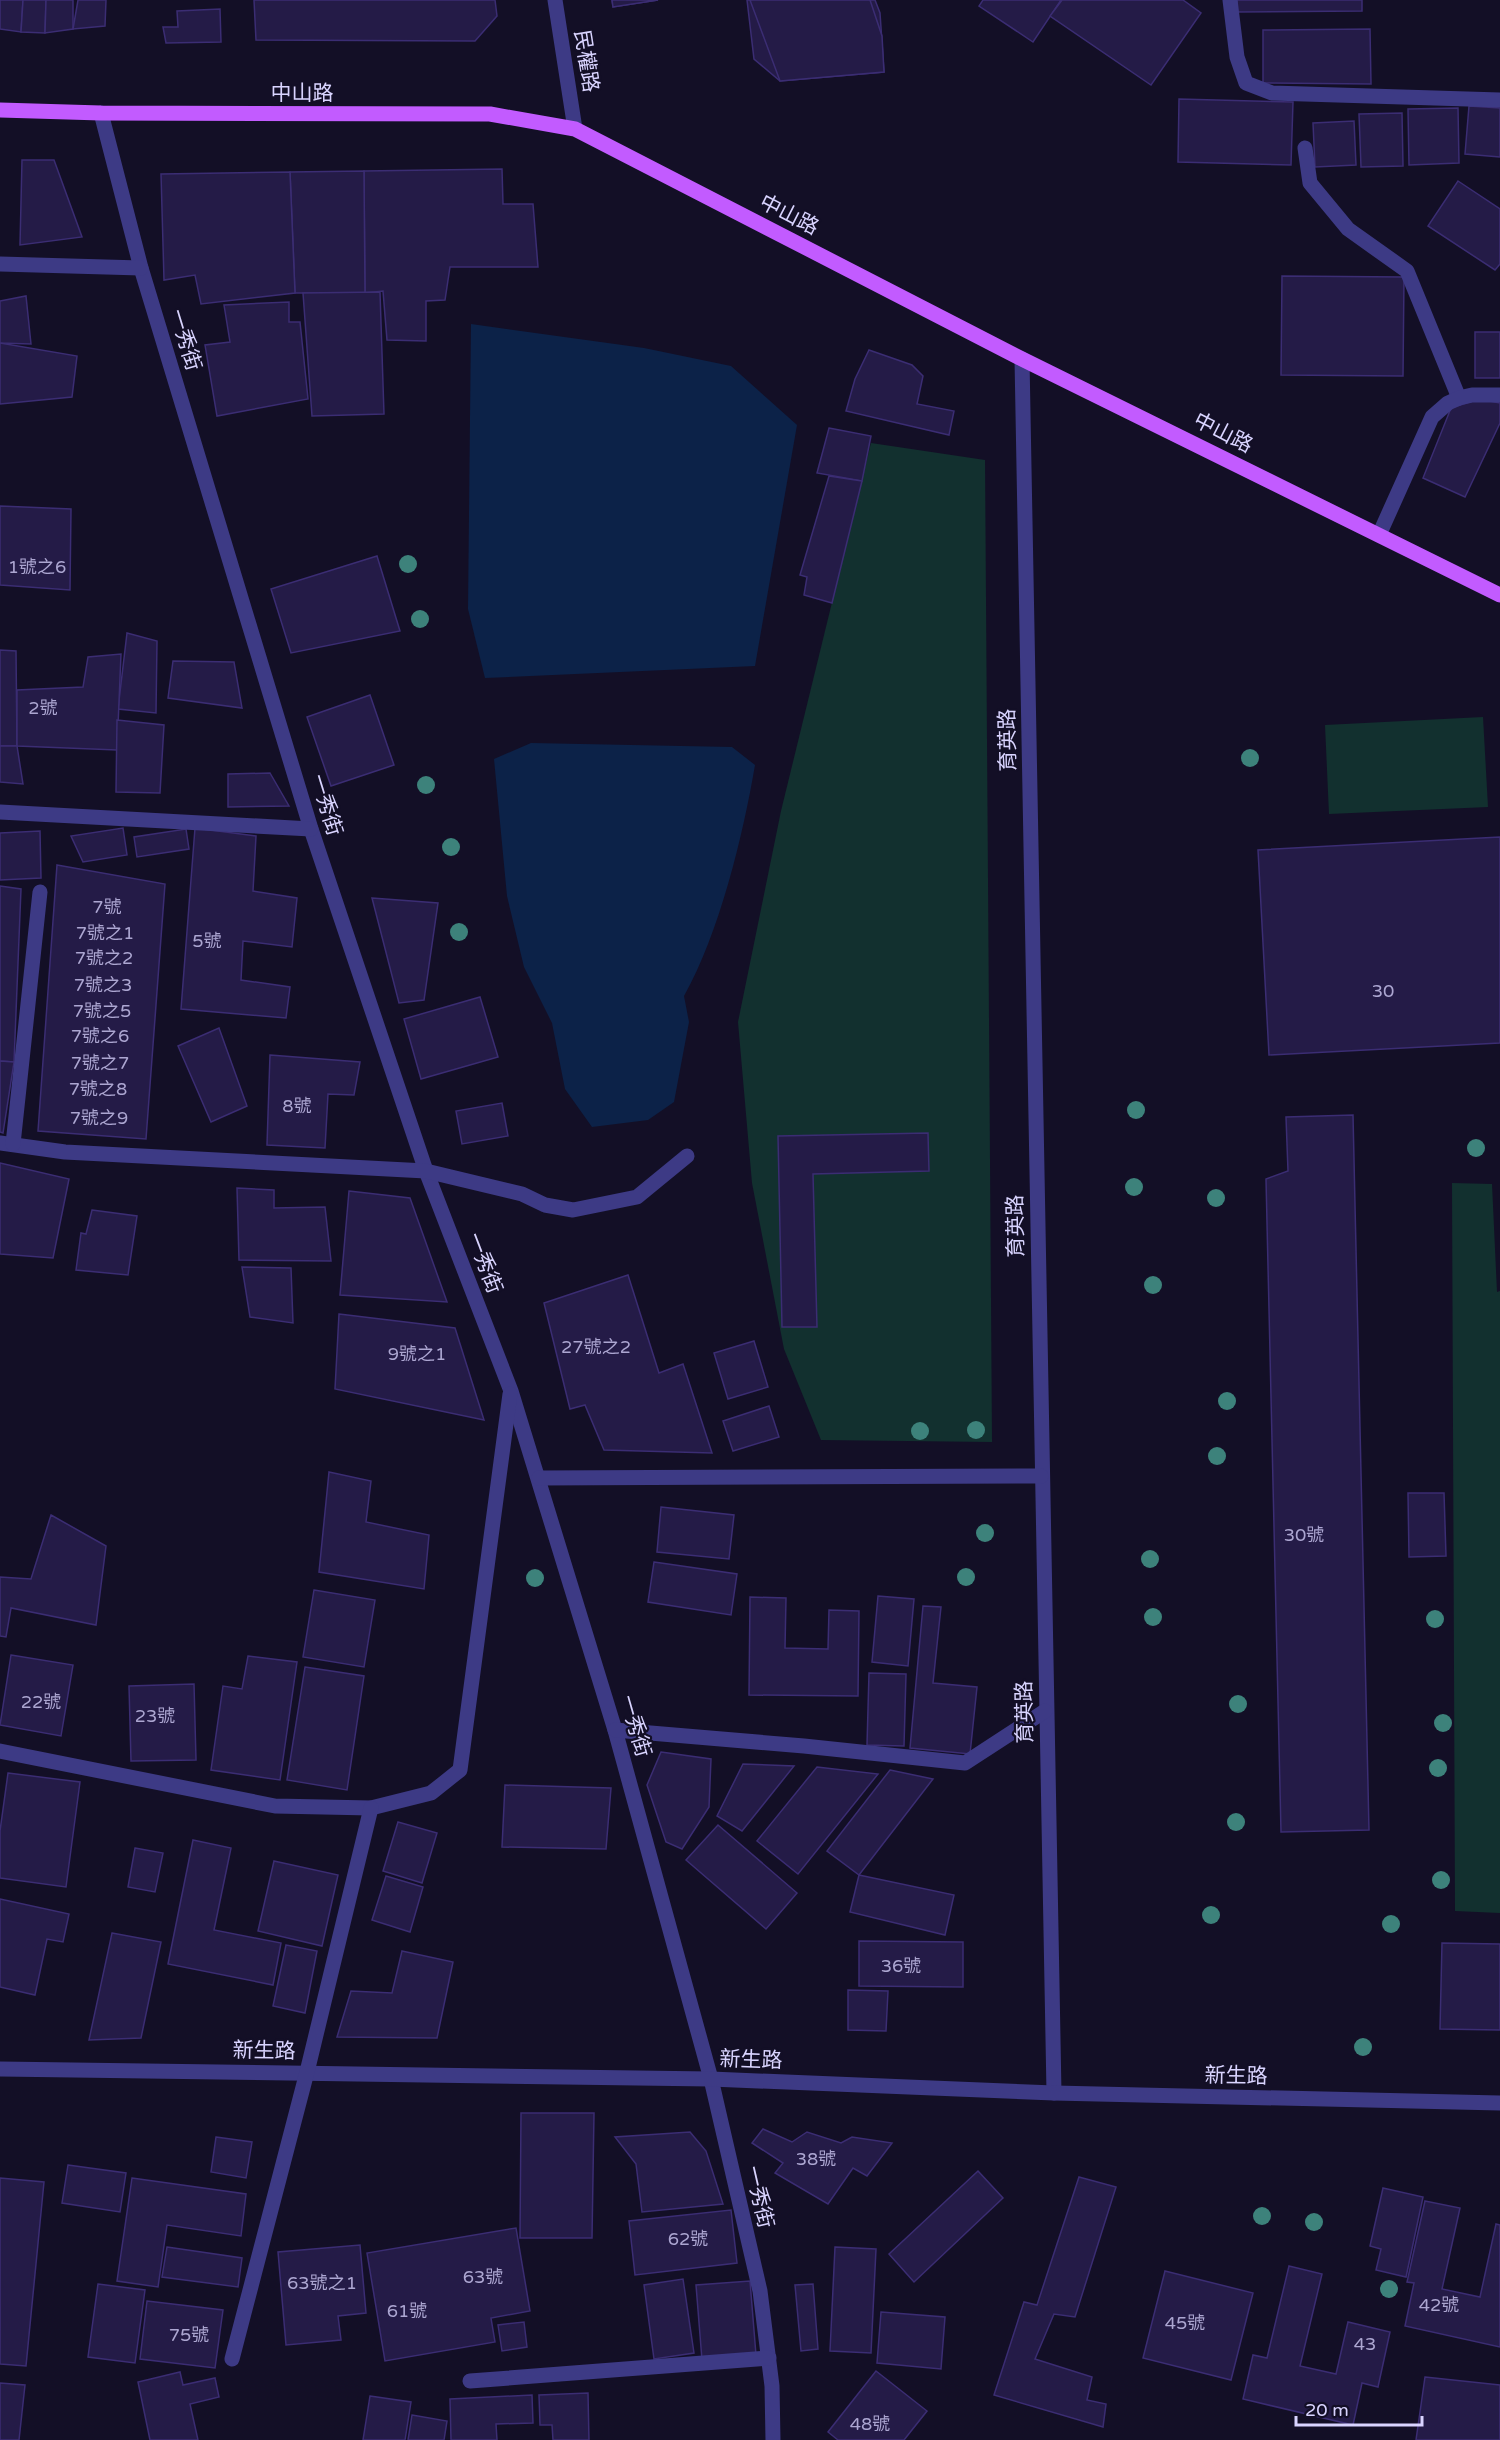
<svg xmlns="http://www.w3.org/2000/svg" width="1500" height="2440" viewBox="0 0 1500 2440" font-family="'Varela Round','Noto Sans TC',sans-serif">
<style>
.green{fill:#12302f}
.water{fill:#0c2248}
.building{fill:#241b47;stroke:#3b2d73;stroke-width:1.5}
.lines{fill:none;stroke-linecap:round;stroke-linejoin:round}
.minor{stroke:#3d3a85;stroke-width:15}
.major{stroke:#c25bff;stroke-width:15}
.tree{fill:#3d827b}
.labels{text-anchor:middle;dominant-baseline:central;stroke-width:4.5;stroke-linejoin:round;paint-order:stroke}
.number-label{font-size:18px;fill:#aca6d1}
.street-label{font-size:21px;fill:#d9d4ff;stroke:#130f26}
</style>
<rect width="100%" height="100%" fill="#130f26"/>
<!-- green -->
<g class="green">
<path d="M871,443L985,460L992,1442L821,1440L784,1349L752,1183L738,1022L781,811Z"/>
<path d="M1483,717L1488,807L1329,814L1325,725Z"/>
<path d="M1452,1183L1492,1184L1497,1292L1500,1291V1913L1455,1911Z"/>
</g>
<!-- water -->
<g class="water">
<path d="M471,324L644,348L731,366L797,425L755,666L485,678L468,609Z"/>
<path d="M531,743L732,747L755,765C743,836 719,934 684,996L689,1022L674,1102L648,1120L592,1127L565,1089L552,1023L524,967L507,896L494,759Z"/>
</g>
<!-- building -->
<g class="building">
<path d="M0,0H23L21,32L0,29Z"/>
<path d="M23,0H46L45,33L21,32Z"/>
<path d="M46,0H73V29L45,33Z"/>
<path d="M78,0H106L105,26L73,29Z"/>
<path d="M254,0H495L497,16L475,41L256,40Z"/>
<path d="M612,0H658L613,7Z"/>
<path d="M612,0H658L613,7Z"/>
<path d="M747,0H875L880,13L884,72L780,81L754,59Z"/>
<path d="M750,0H870L882,36L884,72L780,81Z"/>
<path d="M983,0H1061L1033,42L979,6Z"/>
<path d="M1062,0H1183L1201,13L1151,85L1050,16Z"/>
<path d="M1237,0H1362V11L1237,12Z"/>
<path d="M220,9L221,42L166,43L163,27H178L177,11Z"/>
<path d="M1370,29L1371,84L1263,83V30Z"/>
<path d="M1179,99L1293,102L1291,165L1178,162Z"/>
<path d="M1469,106L1500,108V157L1465,154Z"/>
<path d="M1458,108L1459,163L1409,165L1408,109Z"/>
<path d="M1402,113L1403,166L1361,167L1359,114Z"/>
<path d="M1354,121L1356,165L1315,167L1313,123Z"/>
<path d="M22,160H54L82,237L20,245Z"/>
<path d="M502,169L503,204H533L538,267H450L445,300L426,301V341L387,340L383,291L365,293L364,171Z"/>
<path d="M364,171L365,293H295L290,172Z"/>
<path d="M290,172L295,293L201,304L195,275L164,280L161,174Z"/>
<path d="M1458,181L1500,209V264L1495,270L1428,226Z"/>
<path d="M1282,276L1404,277L1403,376L1281,375Z"/>
<path d="M380,292L384,414L312,416L303,293Z"/>
<path d="M26,296L31,344L0,343V301Z"/>
<path d="M289,302V322H300L308,399L217,416L205,345L230,342L224,305Z"/>
<rect x="1475" y="332" width="25" height="46"/>
<path d="M0,343L77,356L72,397L0,404Z"/>
<path d="M869,350L912,365L923,376L917,404L954,411L949,435L846,411L855,379Z"/>
<path d="M1479,399L1500,403V423L1465,497L1423,478L1451,408Z"/>
<path d="M829,428L871,436L862,481L817,473Z"/>
<path d="M829,476L862,481L832,603L804,595L807,577L800,575Z"/>
<path d="M0,506L71,509L70,590L0,585Z"/>
<path d="M377,556L400,631L291,653L271,589Z"/>
<path d="M127,633L157,641L156,713L118,709Z"/>
<path d="M0,650L16,651L17,746H0Z"/>
<path d="M121,654L117,750L17,746V690L83,687L88,657Z"/>
<path d="M173,661L234,662L242,708L168,698Z"/>
<path d="M370,695L394,765L331,786L307,717Z"/>
<path d="M117,720L164,725L160,793L116,792Z"/>
<path d="M0,746H17L23,784L0,782Z"/>
<path d="M270,773L289,806L228,807V774Z"/>
<path d="M123,828L127,855L83,862L71,836Z"/>
<path d="M195,828L256,836L253,891L297,898L292,947L243,941L241,980L290,987L286,1018L181,1009Z"/>
<path d="M186,829L189,849L137,857L134,837Z"/>
<path d="M40,831L41,878L0,880V833Z"/>
<path d="M1500,837V1043L1269,1055L1258,850Z"/>
<path d="M57,865L165,884L146,1139L38,1131Z"/>
<path d="M0,886L21,889L14,1062L0,1061Z"/>
<path d="M372,898L438,903L424,1000L399,1003Z"/>
<path d="M480,997L498,1057L421,1079L404,1019Z"/>
<path d="M219,1028L247,1106L211,1122L178,1046Z"/>
<path d="M270,1055L360,1062L354,1095L328,1094L325,1148L267,1145Z"/>
<path d="M0,1061L14,1062L3,1133L0,1132Z"/>
<path d="M502,1103L508,1136L462,1144L456,1111Z"/>
<path d="M1353,1115L1369,1830L1281,1832L1266,1179L1288,1171L1286,1117Z"/>
<path d="M928,1133L929,1171L813,1174L817,1327H782L778,1136Z"/>
<path d="M0,1163L69,1179L53,1258L0,1254Z"/>
<path d="M237,1188L274,1190V1208L325,1207L331,1261L239,1260Z"/>
<path d="M349,1191L410,1198L447,1302L340,1295Z"/>
<path d="M92,1210L137,1216L128,1275L76,1270L81,1233L86,1234Z"/>
<path d="M242,1267L291,1268L293,1323L250,1317Z"/>
<path d="M628,1275L659,1373L683,1364L712,1453L604,1450L585,1405L570,1409L544,1303Z"/>
<path d="M339,1314L455,1328L484,1420L335,1389Z"/>
<path d="M754,1341L768,1387L728,1399L714,1353Z"/>
<path d="M769,1406L779,1437L733,1451L723,1421Z"/>
<path d="M329,1472L371,1481L366,1522L429,1535L424,1589L319,1572Z"/>
<path d="M1408,1493H1444L1446,1556L1409,1557Z"/>
<path d="M661,1507L734,1515L729,1559L657,1552Z"/>
<path d="M51,1515L106,1546L96,1625L11,1608L6,1637L0,1636V1577L31,1579Z"/>
<path d="M654,1562L737,1574L731,1615L648,1602Z"/>
<path d="M314,1590L375,1600L364,1667L303,1657Z"/>
<path d="M878,1596L914,1599L908,1666L872,1662Z"/>
<path d="M750,1597L786,1598L785,1648L828,1649L829,1610L859,1611L858,1696L749,1695Z"/>
<path d="M923,1606L941,1607L933,1683L977,1687L970,1754L910,1748Z"/>
<path d="M11,1655L73,1665L61,1736L0,1725Z"/>
<path d="M248,1656L297,1662L280,1780L211,1770L223,1686L242,1689Z"/>
<path d="M305,1667L364,1676L347,1790L287,1780Z"/>
<path d="M869,1673L906,1674L904,1746L867,1745Z"/>
<path d="M194,1684L196,1760L131,1761L129,1686Z"/>
<path d="M661,1752L711,1759L709,1807L682,1849L666,1842L647,1785Z"/>
<path d="M743,1764L794,1766L742,1831L717,1816Z"/>
<path d="M817,1767L878,1774L798,1874L757,1841Z"/>
<path d="M890,1770L933,1779L859,1875L827,1851Z"/>
<path d="M8,1773L80,1782L66,1887L0,1878V1831Z"/>
<path d="M505,1785L611,1788L606,1849L502,1847Z"/>
<path d="M398,1822L437,1833L422,1883L383,1871Z"/>
<path d="M718,1825L797,1893L766,1929L686,1860Z"/>
<path d="M193,1840L231,1848L214,1930L281,1943L273,1985L168,1964Z"/>
<path d="M135,1848L163,1853L155,1892L128,1887Z"/>
<path d="M274,1861L338,1875L322,1946L258,1931Z"/>
<path d="M859,1875L954,1895L945,1935L850,1912Z"/>
<path d="M386,1876L423,1887L410,1932L372,1920Z"/>
<path d="M0,1899L69,1914L63,1942L47,1939L35,1995L0,1987Z"/>
<path d="M112,1933L161,1942L141,2038L89,2040Z"/>
<path d="M859,1941L963,1942V1987L859,1986Z"/>
<path d="M1442,1943L1500,1944V2030L1440,2029Z"/>
<path d="M286,1945L317,1951L305,2013L273,2006Z"/>
<path d="M402,1951L453,1962L437,2038L337,2037L351,1991L392,1993Z"/>
<path d="M848,1990L888,1991L886,2031L848,2030Z"/>
<path d="M521,2113H594L592,2238H520Z"/>
<path d="M763,2129L792,2142L807,2132L841,2143L852,2137L892,2143L867,2176L853,2168L828,2204L775,2173L783,2163L752,2143Z"/>
<path d="M690,2132L706,2151L723,2204L642,2212L636,2164L615,2137Z"/>
<path d="M216,2137L252,2142L246,2178L211,2172Z"/>
<path d="M68,2165L126,2173L120,2212L62,2203Z"/>
<path d="M978,2171L1003,2198L914,2282L889,2254Z"/>
<path d="M1079,2177L1116,2187L1075,2317L1054,2314L1035,2359L1092,2377L1087,2400L1106,2404L1103,2427L994,2395L1024,2302L1037,2305Z"/>
<path d="M0,2178L44,2182L26,2366L0,2364Z"/>
<path d="M132,2178L246,2194L241,2236L167,2225L158,2287L117,2281Z"/>
<path d="M1383,2188L1423,2197L1406,2277L1376,2270L1381,2249L1370,2246Z"/>
<path d="M1425,2201L1460,2208L1442,2289L1480,2297L1496,2224L1500,2225V2347L1405,2326L1414,2283L1407,2282Z"/>
<path d="M731,2210L737,2263L635,2275L629,2221Z"/>
<path d="M516,2228L530,2311L491,2318L495,2342L385,2361L367,2253Z"/>
<path d="M360,2245L366,2313L338,2316L341,2340L286,2345L278,2252Z"/>
<path d="M167,2247L242,2258L238,2287L162,2277Z"/>
<path d="M835,2247L876,2249L871,2353L830,2351Z"/>
<path d="M1289,2266L1322,2274L1300,2366L1336,2374L1348,2322L1390,2332L1378,2387L1362,2383L1353,2425L1243,2399L1253,2355L1267,2358Z"/>
<path d="M1165,2271L1253,2293L1231,2380L1143,2358Z"/>
<path d="M683,2279L694,2353L654,2359L644,2285Z"/>
<path d="M750,2281L756,2355L702,2360L696,2285Z"/>
<path d="M98,2284L145,2290L135,2363L88,2357Z"/>
<path d="M813,2284L818,2349L801,2351L795,2285Z"/>
<path d="M147,2301L223,2310L215,2368L140,2359Z"/>
<path d="M881,2312L945,2317L941,2369L877,2363Z"/>
<path d="M524,2322L527,2347L502,2351L498,2325Z"/>
<path d="M876,2371L927,2411L904,2440H838L828,2432Z"/>
<path d="M180,2372L183,2385L215,2378L219,2397L190,2404L198,2440H150L138,2382Z"/>
<path d="M1425,2377L1500,2385V2440H1416Z"/>
<path d="M0,2383L25,2385L19,2440H0Z"/>
<path d="M588,2393L589,2440H553L552,2425H540L539,2395Z"/>
<path d="M532,2395L533,2423L496,2424L497,2440H451L450,2399Z"/>
<path d="M370,2396L411,2402L405,2440H363Z"/>
<path d="M412,2415L447,2421L444,2440H408Z"/>
</g>
<g class="lines">
<!-- minor -->
<g class="minor">
<path d="M555,0L575,129"/>
<path d="M1230,0L1237,57L1246,83L1272,93L1500,100"/>
<path d="M101,113L141,268L311,829L426,1171L511,1391L615,1730L711,2079L760,2291L772,2386L773,2440"/>
<path d="M1305,148L1310,183L1348,229L1407,271L1459,398"/>
<path d="M0,264L141,268"/>
<path d="M1022,359L1054,2093"/>
<path d="M1379,535L1432,417L1448,403L1459,398L1472,395H1500"/>
<path d="M0,812L311,829"/>
<path d="M0,1143L65,1152L426,1171L522,1194L545,1205L573,1210L637,1197L687,1156"/>
<path d="M13,1144L40,892"/>
<path d="M539,1478L1041,1476"/>
<path d="M615,1730L804,1746L965,1763L1045,1711"/>
<path d="M0,1751L275,1806L371,1808L431,1793L460,1770L510,1394"/>
<path d="M0,2069L711,2079L1054,2093L1500,2103"/>
<path d="M232,2359L307,2072L371,1808"/>
<path d="M470,2381L769,2358"/>
</g>
<!-- major -->
<path class="major" d="M0,110L101,113L490,114L575,129L1022,359L1500,595"/>
</g>
<!-- trees -->
<g class="tree">
<circle cx="408" cy="564" r="9"/>
<circle cx="420" cy="619" r="9"/>
<circle cx="1250" cy="758" r="9"/>
<circle cx="426" cy="785" r="9"/>
<circle cx="451" cy="847" r="9"/>
<circle cx="459" cy="932" r="9"/>
<circle cx="1136" cy="1110" r="9"/>
<circle cx="1476" cy="1148" r="9"/>
<circle cx="1134" cy="1187" r="9"/>
<circle cx="1216" cy="1198" r="9"/>
<circle cx="1153" cy="1285" r="9"/>
<circle cx="1227" cy="1401" r="9"/>
<circle cx="976" cy="1430" r="9"/>
<circle cx="920" cy="1431" r="9"/>
<circle cx="1217" cy="1456" r="9"/>
<circle cx="985" cy="1533" r="9"/>
<circle cx="1150" cy="1559" r="9"/>
<circle cx="966" cy="1577" r="9"/>
<circle cx="535" cy="1578" r="9"/>
<circle cx="1153" cy="1617" r="9"/>
<circle cx="1435" cy="1619" r="9"/>
<circle cx="1238" cy="1704" r="9"/>
<circle cx="1443" cy="1723" r="9"/>
<circle cx="1438" cy="1768" r="9"/>
<circle cx="1236" cy="1822" r="9"/>
<circle cx="1441" cy="1880" r="9"/>
<circle cx="1211" cy="1915" r="9"/>
<circle cx="1391" cy="1924" r="9"/>
<circle cx="1363" cy="2047" r="9"/>
<circle cx="1262" cy="2216" r="9"/>
<circle cx="1314" cy="2222" r="9"/>
<circle cx="1389" cy="2289" r="9"/>
</g>
<g class="labels">
<!-- number labels -->
<g class="number-label">
<text x="37" y="567">1號之6</text>
<text x="43" y="708">2號</text>
<text x="107" y="907">7號</text>
<text x="105" y="933">7號之1</text>
<text x="207" y="941">5號</text>
<text x="104" y="958">7號之2</text>
<text x="103" y="985">7號之3</text>
<text x="1383" y="991">30</text>
<text x="102" y="1011">7號之5</text>
<text x="100" y="1036">7號之6</text>
<text x="100" y="1063">7號之7</text>
<text x="98" y="1089">7號之8</text>
<text x="297" y="1106">8號</text>
<text x="99" y="1118">7號之9</text>
<text x="596" y="1347">27號之2</text>
<text x="417" y="1354">9號之1</text>
<text x="1304" y="1535">30號</text>
<text x="41" y="1702">22號</text>
<text x="155" y="1716">23號</text>
<text x="901" y="1966">36號</text>
<text x="816" y="2159">38號</text>
<text x="688" y="2239">62號</text>
<text x="483" y="2277">63號</text>
<text x="322" y="2283">63號之1</text>
<text x="1439" y="2305">42號</text>
<text x="407" y="2311">61號</text>
<text x="1185" y="2323">45號</text>
<text x="189" y="2335">75號</text>
<text x="1365" y="2344">43</text>
<text x="870" y="2424">48號</text>
</g>
<!-- street labels -->
<g class="street-label">
<text transform="translate(586 61) rotate(81)">民權路</text>
<text x="302" y="93">中山路</text>
<text transform="translate(789 215) rotate(27)">中山路</text>
<text transform="translate(185 340) rotate(73)">一秀街</text>
<text transform="translate(1223 433) rotate(27)">中山路</text>
<text transform="translate(1008 740) rotate(-91)">育英路</text>
<text transform="translate(326 805) rotate(73)">一秀街</text>
<text transform="translate(1016 1226) rotate(-91)">育英路</text>
<text transform="translate(484 1263) rotate(69)">一秀街</text>
<text transform="translate(1025 1712) rotate(-91)">育英路</text>
<text transform="translate(635 1726) rotate(74)">一秀街</text>
<text transform="translate(264 2051) rotate(1)">新生路</text>
<text transform="translate(751 2060) rotate(2)">新生路</text>
<text transform="translate(1236 2076) rotate(1)">新生路</text>
<text transform="translate(759 2197) rotate(77)">一秀街</text>
</g>
</g>
<!-- scale -->
<path d="M1296 2416v9h126v-9" fill="none" stroke="#d9d4ff" stroke-width="3"/>
<text x="1305" y="2416" font-size="18" fill="#d9d4ff" stroke="#130f26" stroke-width="4.5" paint-order="stroke">20 m</text>
</svg>
